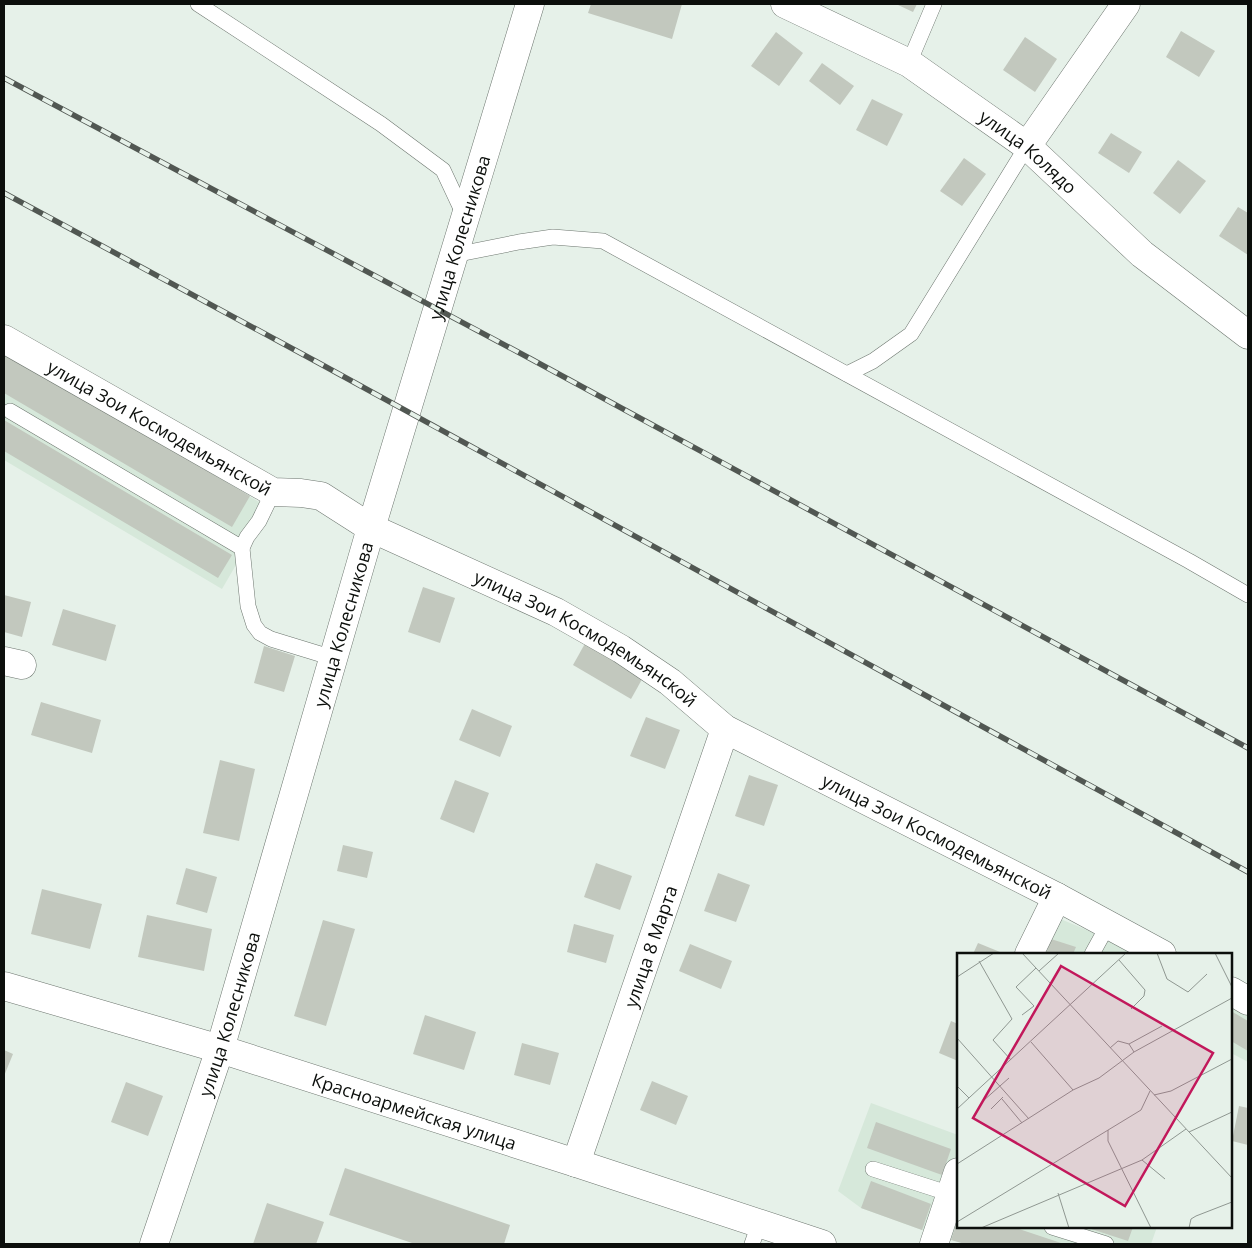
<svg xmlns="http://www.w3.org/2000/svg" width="1252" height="1248" viewBox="0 0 1252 1248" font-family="'Open Sans',sans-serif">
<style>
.built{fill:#d6e8da}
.building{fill:#c2c8be}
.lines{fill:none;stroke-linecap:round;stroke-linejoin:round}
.service-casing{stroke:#6d766f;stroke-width:16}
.minor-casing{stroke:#6d766f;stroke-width:29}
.tertiary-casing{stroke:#6d766f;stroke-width:29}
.service{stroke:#fff;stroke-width:15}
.minor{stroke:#fff;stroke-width:28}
.tertiary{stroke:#fff;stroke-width:28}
.rail-casing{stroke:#515752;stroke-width:5.5}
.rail{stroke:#e6f1e9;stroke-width:4;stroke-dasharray:11;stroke-linecap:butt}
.labels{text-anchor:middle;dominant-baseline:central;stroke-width:5;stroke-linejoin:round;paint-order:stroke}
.street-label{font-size:18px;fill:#0c0f0c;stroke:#e6f1e9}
.inset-road{fill:none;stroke:#8f9791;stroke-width:1}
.view{fill:#c2185b;fill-opacity:0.15;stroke:#c2185b;stroke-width:2.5}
.inset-edge{fill:none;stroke:#0c0f0c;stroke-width:2.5}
</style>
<rect width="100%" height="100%" fill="#e6f1e9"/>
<!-- built -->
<g class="built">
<path d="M4,351L269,508L222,589L4,460Z"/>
<path d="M1058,918L1118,943L1138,954H1046Z"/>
<path d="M1231,1005L1248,1014V1062L1231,1053Z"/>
<path d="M871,1103L958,1135V1227H1157L1151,1244H965L922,1230L861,1208L838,1191Z"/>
</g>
<!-- building -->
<g class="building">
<path d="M591,4H682L672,39L588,13Z"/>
<path d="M896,4H917L913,12Z"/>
<path d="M1181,31L1215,51L1199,77L1166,57Z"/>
<path d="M776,32L803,53L779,86L751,66Z"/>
<path d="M1025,37L1057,59L1035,92L1003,70Z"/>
<path d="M822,63L854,86L840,105L809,81Z"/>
<path d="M872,99L903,114L887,146L856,130Z"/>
<path d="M1111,133L1142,152L1129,173L1098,153Z"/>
<path d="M964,158L986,174L962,206L940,191Z"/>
<path d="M1178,160L1206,181L1180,214L1153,193Z"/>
<path d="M1238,207L1248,213V255L1219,236Z"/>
<path d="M4,351L250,496L232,527L4,393Z"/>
<path d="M4,420L232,555L218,578L4,451Z"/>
<path d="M423,587L455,598L440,643L408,632Z"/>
<path d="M4,595L31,602L22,637L4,632Z"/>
<path d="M63,609L116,625L106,661L52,645Z"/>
<path d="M587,640L645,674L631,699L573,665Z"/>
<path d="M264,646L295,656L284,692L254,683Z"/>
<path d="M41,702L101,720L92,753L31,735Z"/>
<path d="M472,709L512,726L500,757L459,740Z"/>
<path d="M646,717L680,730L665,769L630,756Z"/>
<path d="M220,760L255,769L239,841L203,833Z"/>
<path d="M749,775L778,785L764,826L735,816Z"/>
<path d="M455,780L489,793L474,833L440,819Z"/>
<path d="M343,845L373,852L367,878L337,871Z"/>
<path d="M596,863L632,876L620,910L584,897Z"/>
<path d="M186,868L217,877L207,913L176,904Z"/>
<path d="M718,873L750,885L736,922L704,911Z"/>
<path d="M42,889L102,904L90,949L31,934Z"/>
<path d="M147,915L212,929L204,971L138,957Z"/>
<path d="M323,920L355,929L326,1026L294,1016Z"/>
<path d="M574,924L614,935L606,963L567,952Z"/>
<path d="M1051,939L1076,947L1073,954H1046Z"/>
<path d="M978,943L1005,954H973Z"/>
<path d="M690,944L732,961L721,989L679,971Z"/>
<path d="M1231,1011L1248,1021V1051L1231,1041Z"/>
<path d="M425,1015L476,1032L464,1070L413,1054Z"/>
<path d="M951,1021L958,1024V1061L939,1053Z"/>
<path d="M522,1043L559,1053L550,1085L514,1075Z"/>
<path d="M4,1050L13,1054L4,1076Z"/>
<path d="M652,1081L688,1096L676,1125L640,1110Z"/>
<path d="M126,1082L163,1096L148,1136L111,1122Z"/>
<path d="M1239,1106L1248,1108V1145L1232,1141Z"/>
<path d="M876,1122L951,1149L942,1175L867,1148Z"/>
<path d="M345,1168L510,1225L504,1244H415L329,1215Z"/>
<path d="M871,1181L931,1204L922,1230L861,1208Z"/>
<path d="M267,1203L324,1222L316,1244H253Z"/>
<path d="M958,1219V1227H1013L1064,1244H965L951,1240Z"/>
<path d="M1085,1227H1133L1128,1241Z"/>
</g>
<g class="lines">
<!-- service casing -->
<g class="service-casing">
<g id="service">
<path d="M198,4L381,124L443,170L465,217"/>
<path d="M909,63L934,4"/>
<path d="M454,255L519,242L553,237L603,241L1189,561L1248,595"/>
<path d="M847,374L873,361L911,334L1027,146"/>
<path d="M10,411L242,548L247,537L259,521L273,492"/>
<path d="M242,548L248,606L254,625L260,633L271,639L333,658"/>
<path d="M1092,954L1108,925"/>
<path d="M873,1169L957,1196"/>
<path d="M1052,1227L1106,1244"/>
<path d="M752,1244L759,1224"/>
</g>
</g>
<!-- minor casing -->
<g class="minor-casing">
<g id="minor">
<path id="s1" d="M785,4L909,63L1027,146L1142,254L1248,335"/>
<path d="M1027,146L1126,4"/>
<path id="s2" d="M4,339L273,492L301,493L321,496L371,528L556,612L621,649L670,682L725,729L1057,897L1162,954"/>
<path d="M4,661L22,665"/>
<path d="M1029,954L1057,897"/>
<path id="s3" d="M4,986L220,1049L576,1163L822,1244"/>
<path d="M1231,991L1248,1001"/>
<path id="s4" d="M576,1163L725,729"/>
<path d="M934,1244L958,1172"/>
</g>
</g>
<!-- tertiary casing -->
<g class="tertiary-casing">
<g id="tertiary">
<path id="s5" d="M154,1244L220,1049L371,528L530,4"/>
</g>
</g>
<!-- service -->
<use href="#service" class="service"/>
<!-- minor -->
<use href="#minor" class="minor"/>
<!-- tertiary -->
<use href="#tertiary" class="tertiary"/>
<!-- rail casing -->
<g class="rail-casing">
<g id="rail">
<path d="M4,78L531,359L1248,748"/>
<path d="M4,193L317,362L1248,872"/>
</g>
</g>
<!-- rail -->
<use href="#rail" class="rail"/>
</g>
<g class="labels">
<!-- street labels -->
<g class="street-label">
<text stroke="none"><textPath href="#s1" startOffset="286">улица Колядо</textPath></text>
<text stroke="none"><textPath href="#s5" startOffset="1052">улица Колесникова</textPath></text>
<text stroke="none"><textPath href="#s2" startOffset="179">улица Зои Космодемьянской</textPath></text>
<text stroke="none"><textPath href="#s5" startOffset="648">улица Колесникова</textPath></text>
<text stroke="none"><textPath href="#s2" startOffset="659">улица Зои Космодемьянской</textPath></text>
<text stroke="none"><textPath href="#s2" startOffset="1064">улица Зои Космодемьянской</textPath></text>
<text stroke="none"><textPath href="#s4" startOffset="229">улица 8 Марта</textPath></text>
<text stroke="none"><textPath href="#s5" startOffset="242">улица Колесникова</textPath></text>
<text stroke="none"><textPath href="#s3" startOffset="429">Красноармейская улица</textPath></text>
</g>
</g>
<!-- overview -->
<g transform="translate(957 953)">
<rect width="275" height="275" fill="#e6f1e9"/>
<path class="inset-road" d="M65,0L275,225M200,0L210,26L231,39L250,21M258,0L275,34M162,7L188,37L187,43L174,56M22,8L55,66L36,87L54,107M82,18L102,0M0,24L37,0M65,62L77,53L59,34L79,15M0,85L72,166M74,89L116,137M153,95L161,88L172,91M177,99L172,91L205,73M0,133L12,145M197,142L214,138L275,106M45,146L65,170M26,148L52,125M0,156L169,0M34,156L46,144M151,177V188L194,275M232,179L275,159M185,207L208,226M0,211L116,137L142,125L177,99L275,45M101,240L112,275M0,269L184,157L193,138M24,275L185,207L229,176M232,275L234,266L239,263L275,249"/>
<path class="view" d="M104,13L256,100L168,253L16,165Z"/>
<rect width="275" height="275" class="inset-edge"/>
</g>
<!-- border -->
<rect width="1252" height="1248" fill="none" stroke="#0c0f0c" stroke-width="10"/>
</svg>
